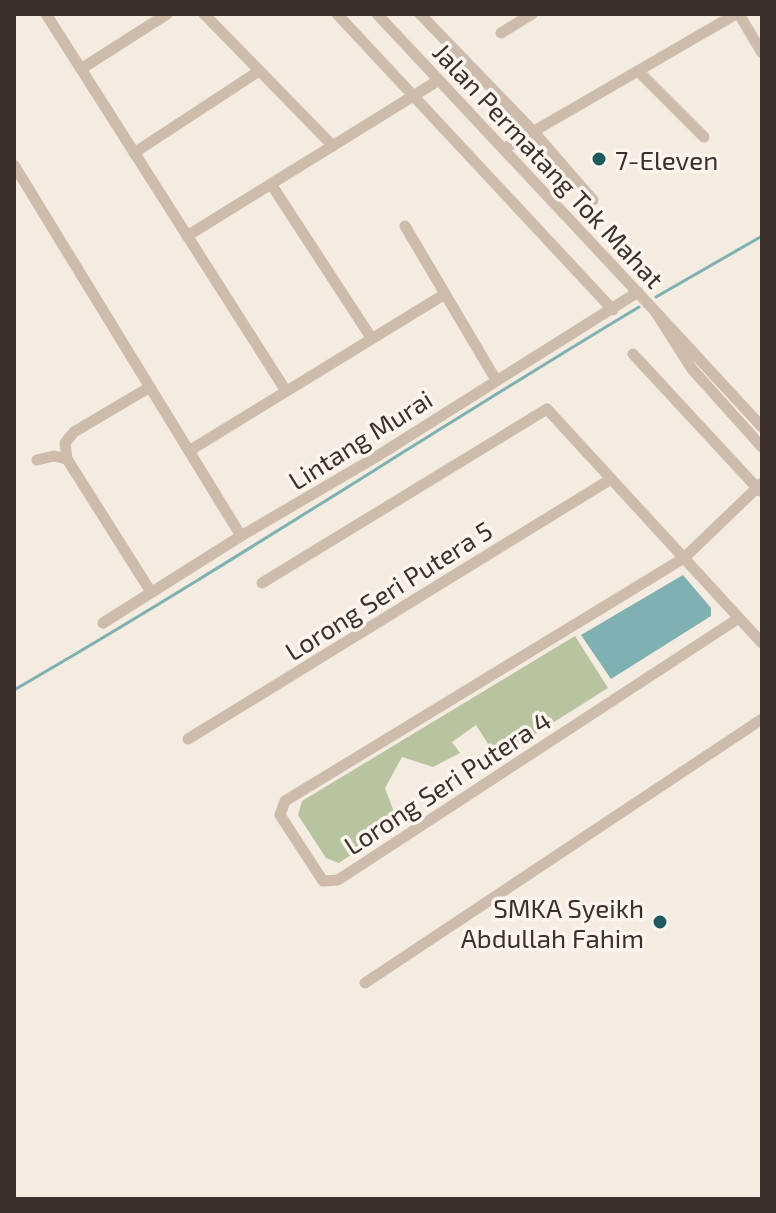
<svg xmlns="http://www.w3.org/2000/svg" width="776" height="1213" viewBox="0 0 776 1213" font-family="'Exo 2',sans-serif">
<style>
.green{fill:#b8c4a0}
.water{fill:#7fb0b2}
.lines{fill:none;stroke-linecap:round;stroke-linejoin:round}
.stream{stroke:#7fb0b2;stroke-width:3}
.minor{stroke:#cdbbac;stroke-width:11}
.poi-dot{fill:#1f5a5e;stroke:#fbf5ee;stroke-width:3}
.labels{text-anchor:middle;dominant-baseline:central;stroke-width:7;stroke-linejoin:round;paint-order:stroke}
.poi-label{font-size:26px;fill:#3b302b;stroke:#fbf5ee;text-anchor:start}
.street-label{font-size:26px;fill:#3b302b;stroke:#fbf5ee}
</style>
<rect width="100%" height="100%" fill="#f4ebe1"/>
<!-- green -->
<path class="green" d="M575,636L608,688L497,758L476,725L452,742L460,753L433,767L402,757L385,788L398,823L339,863L326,858L298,815L302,801Z"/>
<!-- water -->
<path class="water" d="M683,575L711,608V616L611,679L581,635Z"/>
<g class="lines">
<!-- stream -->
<g class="stream">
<path d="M656,297L762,236"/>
<path d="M14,690C225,568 429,433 639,307"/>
</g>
<!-- minor -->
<g class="minor">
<path d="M46,14L286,391"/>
<path d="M204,14L333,146"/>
<path d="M337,14L613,310"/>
<path d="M377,14L655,311"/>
<path d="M420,14L534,132L593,200"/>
<path d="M739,14L762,53"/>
<path d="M501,33L532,14"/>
<path d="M81,69L167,14"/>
<path d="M638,71L704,137"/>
<path d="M505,148L736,14"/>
<path d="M134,153L259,71"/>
<path d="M14,165L241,536"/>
<path d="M271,184L372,339"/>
<path d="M405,226L496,380"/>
<path d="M187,236L439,80"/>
<path d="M633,354L760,491"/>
<path d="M762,427L655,311L692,369L762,447"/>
<path d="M189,451L445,294"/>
<path d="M67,459L65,443L74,432L150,387"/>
<path d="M37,460L54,456L67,459L151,592"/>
<path d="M262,583L547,409L762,643"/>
<path d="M739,618L338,880L323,881L280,815L285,801L290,798L684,558L762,483"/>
<path d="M103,623L241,536L376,457L638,292"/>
<path d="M188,739L611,479"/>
<path d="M365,983L762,719"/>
</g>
</g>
<!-- markers -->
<g class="poi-dot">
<circle cx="599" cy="159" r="8"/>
<circle cx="660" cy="922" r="8"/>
</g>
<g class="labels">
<!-- poi labels -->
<g class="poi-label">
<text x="615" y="159">7-Eleven</text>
<text x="644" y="907" text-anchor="end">SMKA Syeikh<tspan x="644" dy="30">Abdullah Fahim</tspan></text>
</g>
<!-- street labels -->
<g class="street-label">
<text transform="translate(549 165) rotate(47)">Jalan Permatang Tok Mahat</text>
<text transform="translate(360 439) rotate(-32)">Lintang Murai</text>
<text transform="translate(388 590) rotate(-32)">Lorong Seri Putera 5</text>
<text transform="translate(447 782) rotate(-33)">Lorong Seri Putera 4</text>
</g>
</g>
<!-- border -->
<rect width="776" height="1213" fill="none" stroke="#3b302b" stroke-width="32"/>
</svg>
